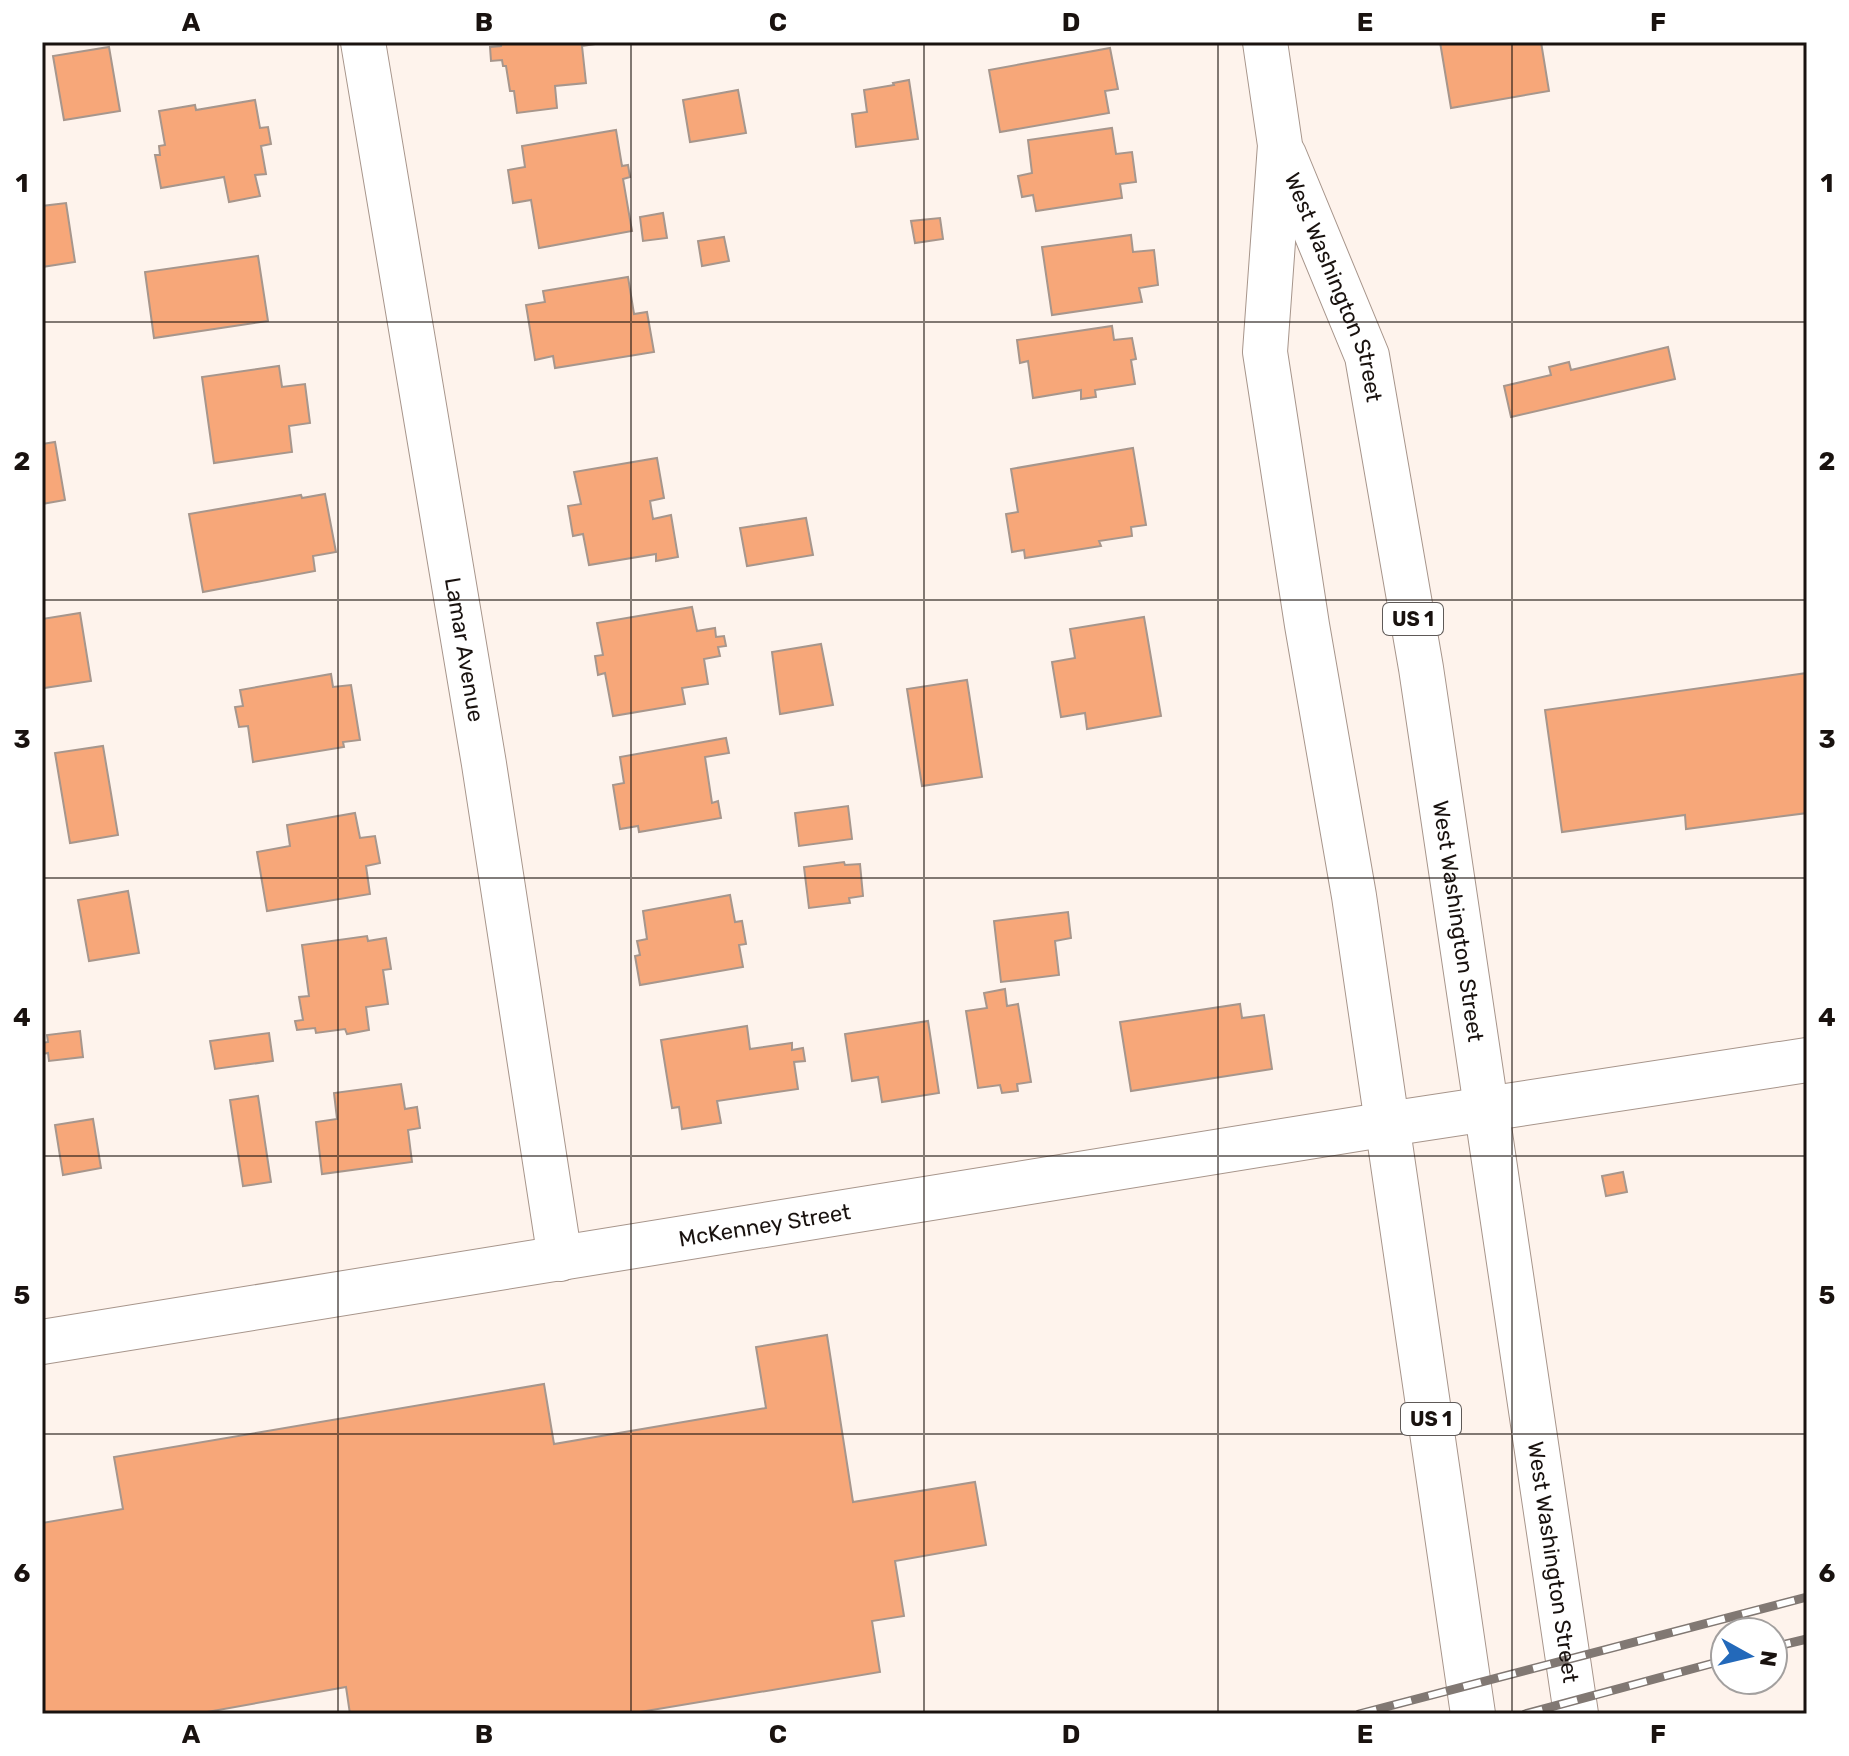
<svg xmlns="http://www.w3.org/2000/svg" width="1849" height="1756" viewBox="0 0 1849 1756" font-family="Rubik,sans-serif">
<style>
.building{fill:#f7a779;stroke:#a7968c;stroke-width:2}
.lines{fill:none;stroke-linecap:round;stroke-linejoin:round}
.minor-casing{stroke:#a7958b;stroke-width:46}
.major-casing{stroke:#a7958b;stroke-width:46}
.minor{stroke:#fff;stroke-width:44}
.major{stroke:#fff;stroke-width:44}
.rail-casing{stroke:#817873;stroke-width:9}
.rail{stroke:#fff;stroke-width:6;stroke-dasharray:18;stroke-linecap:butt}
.grid{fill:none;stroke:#19120f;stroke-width:2;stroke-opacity:0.55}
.labels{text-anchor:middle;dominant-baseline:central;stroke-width:6;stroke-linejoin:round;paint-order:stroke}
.shield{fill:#fff;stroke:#5e5957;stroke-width:2}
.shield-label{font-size:20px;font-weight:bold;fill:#19120f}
.street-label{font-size:22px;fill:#19120f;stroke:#fff}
.neatline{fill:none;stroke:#19120f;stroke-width:3}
.grid-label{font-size:26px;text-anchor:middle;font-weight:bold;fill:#19120f}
</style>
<rect width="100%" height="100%" fill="#fef3ec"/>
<!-- building -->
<g class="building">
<path d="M502,42H596V44L582,46L586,83L555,86L557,108L517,113L514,91H510L506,66H503L502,60L491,61L490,47L501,46Z"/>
<path d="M1440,42H1541L1549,91L1451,108Z"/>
<path d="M109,47L120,111L64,120L53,56Z"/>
<path d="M1110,48L1118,89L1105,91L1109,113L1000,132L989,70Z"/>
<path d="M909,80L918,139L856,147L852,114L867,112L864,90L894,85L893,83Z"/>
<path d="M738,90L746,133L690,142L683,100Z"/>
<path d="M255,100L260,128L268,127L271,144L261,146L266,174L255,175L260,196L229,202L224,177L161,188L155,155H160L159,146L165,145L159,111L195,105L196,110Z"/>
<path d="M1112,128L1116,154L1132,152L1136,182L1120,184L1122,198L1036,211L1033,195L1022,197L1018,176L1032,173L1028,140Z"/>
<path d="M616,130L622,166L628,165L630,177L623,179L632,231L539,248L531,200L513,203L508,170L525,167L522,146Z"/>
<path d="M66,203L75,262L42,267V206Z"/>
<path d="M663,213L667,238L643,241L640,217Z"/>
<path d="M940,218L943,239L915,243L911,221Z"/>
<path d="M1131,235L1133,252L1154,250L1158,285L1139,288L1142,302L1052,315L1042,247Z"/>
<path d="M724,237L729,261L702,266L698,241Z"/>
<path d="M258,256L268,321L154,338L145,272Z"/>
<path d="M628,277L634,314L647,312L654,352L555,368L553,356L535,360L526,305L545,302L543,291Z"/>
<path d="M1112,326L1114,340L1132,338L1136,359L1131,360L1135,384L1095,390L1096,397L1081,399V390L1033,398L1028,361L1020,363L1017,340Z"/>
<path d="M1668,347L1675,379L1511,417L1504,386L1551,375L1549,367L1569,362L1571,370Z"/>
<path d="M279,366L282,387L305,384L310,423L289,426L292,452L214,463L202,377Z"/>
<path d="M55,442L65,500L42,504V444Z"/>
<path d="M1133,448L1146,525L1131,527L1132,536L1099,541L1101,546L1025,558L1024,550L1012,552L1006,514L1018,512L1011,469Z"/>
<path d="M657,458L664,498L650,501L653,519L671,515L678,557L656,561V554L589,565L583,534L573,536L568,506L581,504L574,472Z"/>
<path d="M325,494L336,552L313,556L315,571L203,592L189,514L301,495L302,498Z"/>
<path d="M806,518L813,555L747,566L740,528Z"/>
<path d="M692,607L697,631L715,628L716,637L724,636L726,646L718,647L720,656L704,659L708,684L682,688L685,704L613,716L605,673L598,675L595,656L603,655L597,623Z"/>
<path d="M80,613L91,681L44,688L42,619Z"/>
<path d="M1144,617L1161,716L1087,729L1085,713L1061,717L1052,662L1075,658L1070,629Z"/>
<path d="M821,644L833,705L780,714L772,652Z"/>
<path d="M1807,673V813L1686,829L1685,815L1562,832L1545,710Z"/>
<path d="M331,674L333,687L351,685L360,740L343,742L344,747L253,762L248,726L239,727L235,707L243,706L240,690Z"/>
<path d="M967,680L982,777L922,786L907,689Z"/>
<path d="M726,738L729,753L705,757L712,803L718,801L721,818L639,832L638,826L620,829L613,785L624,783L620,757Z"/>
<path d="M103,746L118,835L70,843L55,753Z"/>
<path d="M848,806L852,839L799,846L795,813Z"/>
<path d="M355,813L360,838L375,836L380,863L366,866L370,894L267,911L257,852L290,846L287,825Z"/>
<path d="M844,862L845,865L860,864L863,896L849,898L850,903L809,908L804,867Z"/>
<path d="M128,891L139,953L89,961L78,900Z"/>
<path d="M730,895L735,922L742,921L746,944L739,945L743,967L640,985L635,956L640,955L637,941L647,939L643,911Z"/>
<path d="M1068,912L1071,938L1055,941L1059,975L1001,982L994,921Z"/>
<path d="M367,936L368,941L386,938L391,969L383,970L388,1004L366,1007L369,1030L347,1034L345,1029L316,1033L315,1028L297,1030L295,1021L303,1020L299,997L309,996L302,945Z"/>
<path d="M1005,989L1007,1006L1018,1004L1031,1082L1017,1084L1018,1091L1002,1093L1000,1085L978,1088L966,1011L987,1008L984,993Z"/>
<path d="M1240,1004L1242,1018L1264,1015L1272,1069L1131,1091L1120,1022Z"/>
<path d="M928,1021L939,1093L882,1102L878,1077L852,1081L845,1034Z"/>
<path d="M747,1026L750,1049L792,1043V1050L803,1048L805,1061L794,1062L798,1089L717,1101L721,1123L682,1129L679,1107L672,1108L661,1040Z"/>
<path d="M80,1031L83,1057L49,1061L48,1053L42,1054V1043L48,1042L47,1035Z"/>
<path d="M269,1033L273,1061L215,1069L210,1041Z"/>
<path d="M401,1084L405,1109L417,1107L420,1128L408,1130L412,1162L322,1174L316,1122L337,1119L334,1093Z"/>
<path d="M258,1096L271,1182L243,1186L230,1100Z"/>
<path d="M93,1119L101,1168L63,1175L55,1125Z"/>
<path d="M1623,1172L1627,1192L1606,1196L1602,1176Z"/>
<path d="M827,1335L853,1502L975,1482L986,1545L895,1561L904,1616L872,1621L880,1672L628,1714H350L346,1687L196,1714H42V1523L123,1509L114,1457L544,1384L554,1444L766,1408L756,1347Z"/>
</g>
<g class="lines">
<!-- minor casing -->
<g class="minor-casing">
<g id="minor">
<path id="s1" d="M363,42L484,764L560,1259"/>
<path id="s2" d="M42,1342L1388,1124L1807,1060"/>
</g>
</g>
<!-- major casing -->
<g class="major-casing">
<g id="major">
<path d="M1265,42L1280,145L1265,352L1307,625L1354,896L1473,1714"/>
<path id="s3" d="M1284,155L1367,356L1421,668L1576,1714"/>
</g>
</g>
<!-- minor -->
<use href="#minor" class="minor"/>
<!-- major -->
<use href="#major" class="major"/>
<!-- rail casing -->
<g class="rail-casing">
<g id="rail">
<path d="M1773,1647L1807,1639"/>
<path d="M1359,1714L1807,1597"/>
<path d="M1525,1714L1725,1660"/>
</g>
</g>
<!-- rail -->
<use href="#rail" class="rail"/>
</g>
<!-- grid -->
<path class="grid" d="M338,42V1714M631,42V1714M924,42V1714M1218,42V1714M1512,42V1714M42,322H1807M42,600H1807M42,878H1807M42,1156H1807M42,1434H1807"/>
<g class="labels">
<!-- shield labels -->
<g class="shield">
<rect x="1383" y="603" width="60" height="32" rx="6"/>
<rect x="1401" y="1403" width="60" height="32" rx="6"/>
</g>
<g class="shield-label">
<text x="1413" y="619">US 1</text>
<text x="1431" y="1419">US 1</text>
</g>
<!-- street labels -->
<g class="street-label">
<text stroke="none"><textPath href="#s3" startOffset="142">West Washington Street</textPath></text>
<text stroke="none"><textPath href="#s1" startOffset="616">Lamar Avenue</textPath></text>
<text stroke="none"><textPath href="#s3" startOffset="790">West Washington Street</textPath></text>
<text stroke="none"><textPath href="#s2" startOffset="732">McKenney Street</textPath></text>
<text stroke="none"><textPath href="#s3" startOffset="1438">West Washington Street</textPath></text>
</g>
</g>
<!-- border -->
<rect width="1849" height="1756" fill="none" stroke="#ffffff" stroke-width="88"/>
<!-- north arrow -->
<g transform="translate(1749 1656) rotate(98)"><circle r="38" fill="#ffffff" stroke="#a3a09f" stroke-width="2"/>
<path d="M0-6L14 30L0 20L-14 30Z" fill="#2369ba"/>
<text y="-12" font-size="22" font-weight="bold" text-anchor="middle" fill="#19120f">N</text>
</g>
<rect x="44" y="44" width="1761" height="1668" class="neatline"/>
<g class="grid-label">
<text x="191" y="31">A</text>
<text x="484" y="31">B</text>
<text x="778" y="31">C</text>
<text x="1071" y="31">D</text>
<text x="1365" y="31">E</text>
<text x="1658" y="31">F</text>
<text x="22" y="192">1</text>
<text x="1827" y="192">1</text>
<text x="22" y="470">2</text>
<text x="1827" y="470">2</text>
<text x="22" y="748">3</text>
<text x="1827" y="748">3</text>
<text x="22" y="1026">4</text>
<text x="1827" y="1026">4</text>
<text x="22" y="1304">5</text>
<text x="1827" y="1304">5</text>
<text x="22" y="1582">6</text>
<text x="1827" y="1582">6</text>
<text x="191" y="1743">A</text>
<text x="484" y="1743">B</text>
<text x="778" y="1743">C</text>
<text x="1071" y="1743">D</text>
<text x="1365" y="1743">E</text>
<text x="1658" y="1743">F</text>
</g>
</svg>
